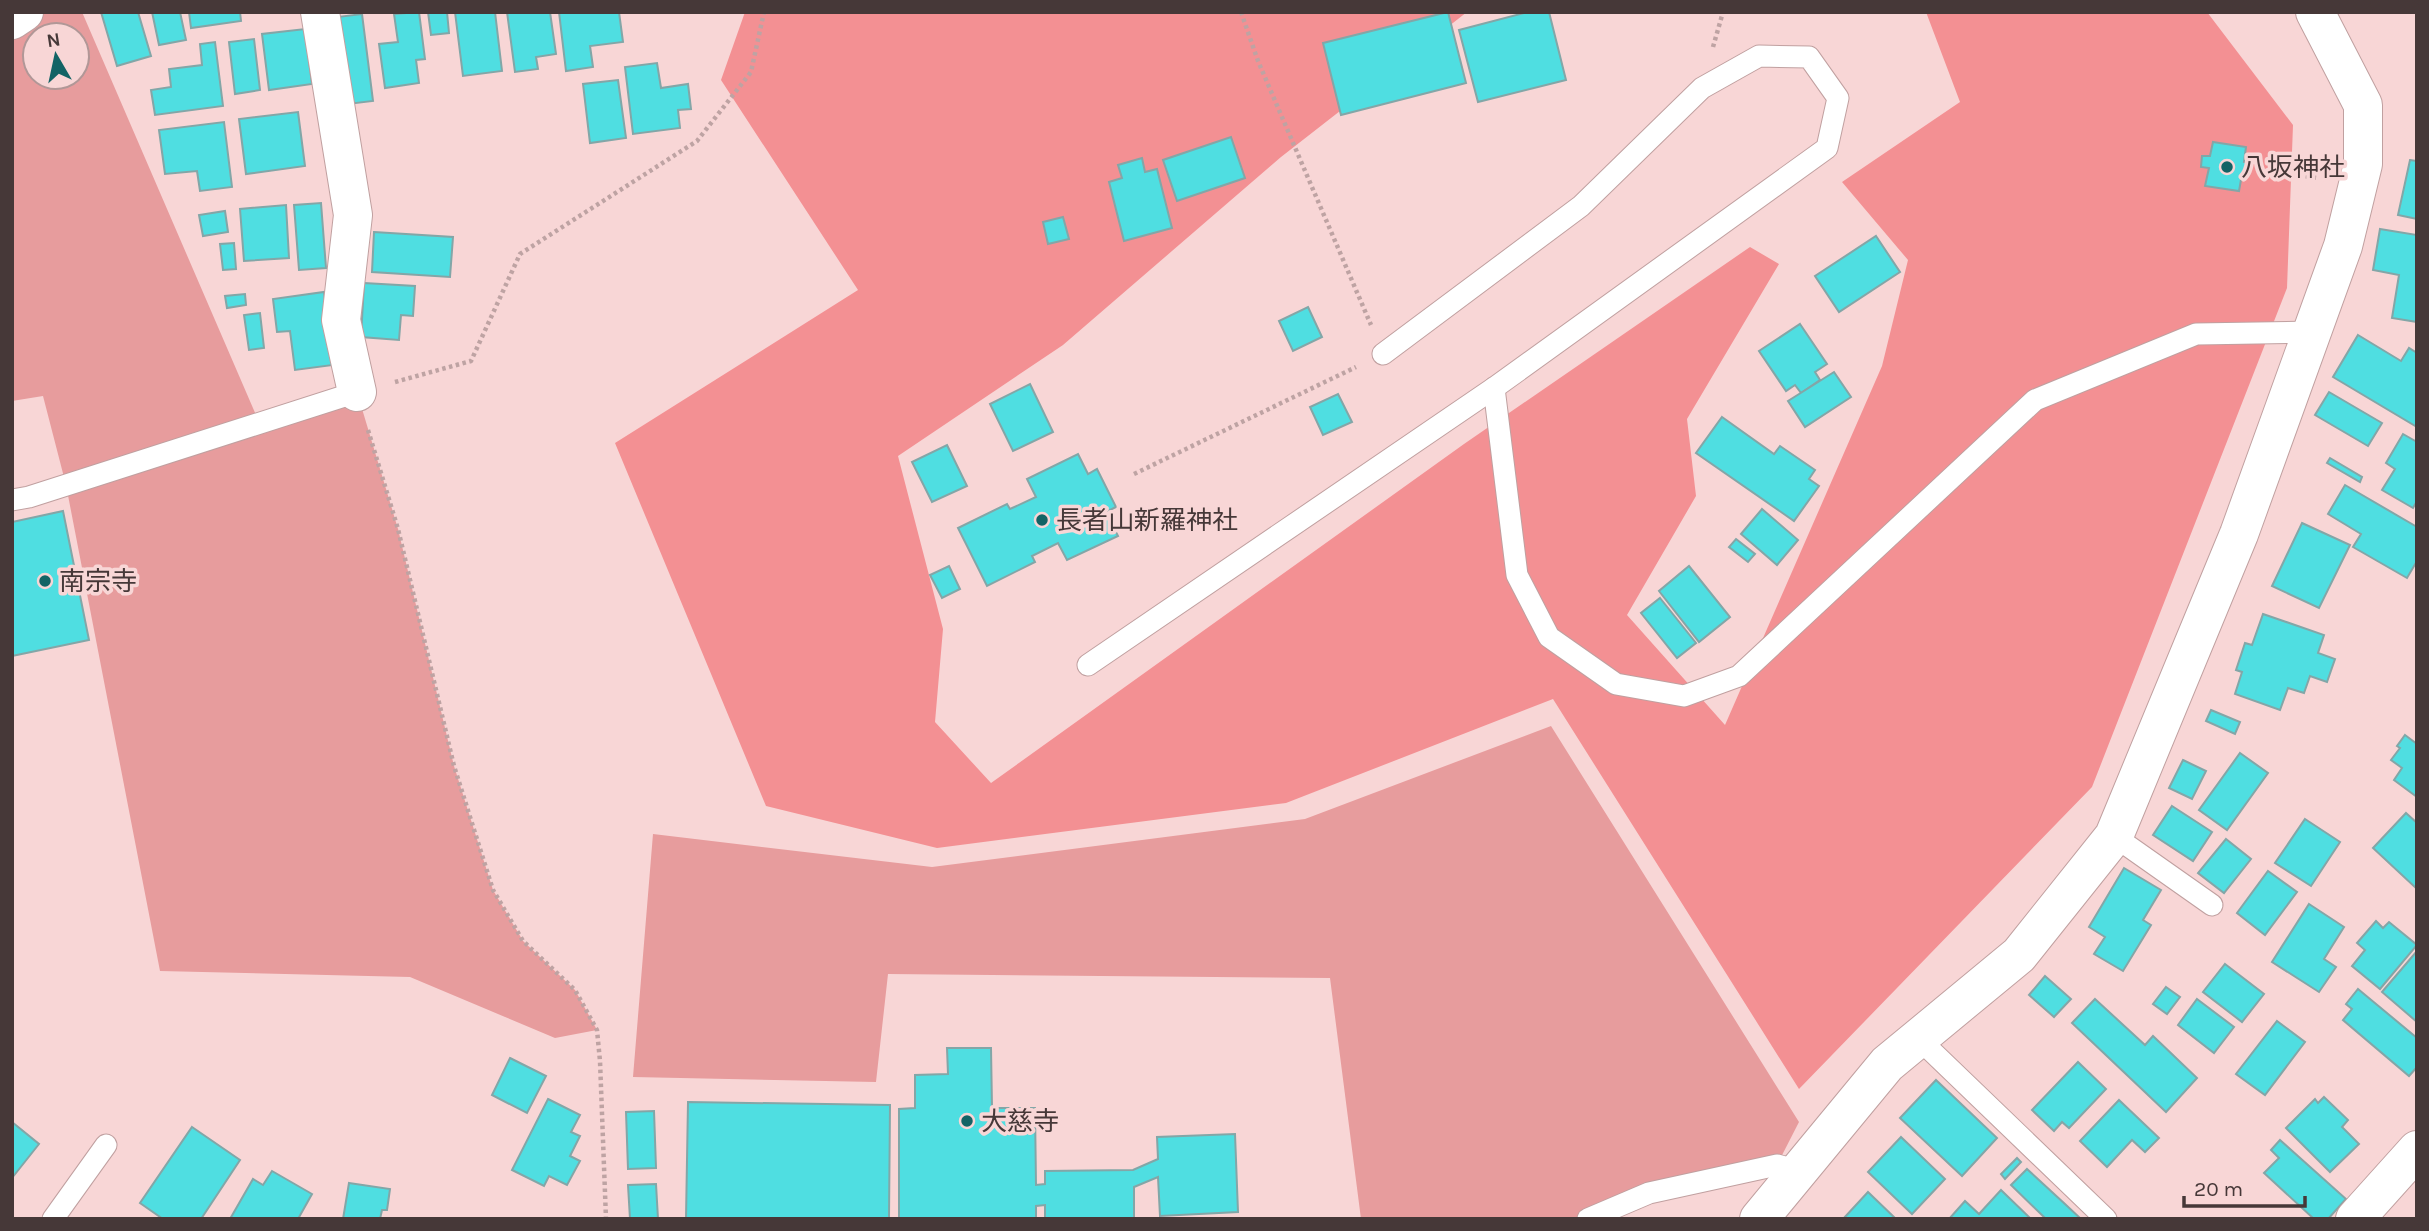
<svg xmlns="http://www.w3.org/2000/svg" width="2429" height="1231" viewBox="0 0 2429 1231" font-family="Karla,'Noto Sans JP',sans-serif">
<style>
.green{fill:#e79c9d;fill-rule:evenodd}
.forest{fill:#f39093}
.building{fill:#4fdee1;stroke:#83a6a7;stroke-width:2}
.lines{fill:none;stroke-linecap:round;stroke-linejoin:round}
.service-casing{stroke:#c0a0a0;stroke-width:23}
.minor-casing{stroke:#c0a0a0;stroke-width:40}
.path{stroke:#bea3a3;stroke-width:4.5;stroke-dasharray:3.5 3.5;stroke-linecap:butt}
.service{stroke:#fff;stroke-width:21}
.minor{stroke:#fff;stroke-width:38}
.poi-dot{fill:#136365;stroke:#f8d6d6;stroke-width:2.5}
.labels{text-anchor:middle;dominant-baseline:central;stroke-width:7;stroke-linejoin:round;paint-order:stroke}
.poi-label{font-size:26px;fill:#463838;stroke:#f8d6d6;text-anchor:start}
</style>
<rect width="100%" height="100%" fill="#f8d6d6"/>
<!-- green -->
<g class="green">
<path d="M24,12H82L259,422L357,392L398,529L454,766L493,890L523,941L575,990L597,1030L555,1038L410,977L160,971L66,485L43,396L12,401V20ZM35,35H77V77H35Z"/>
<path d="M1551,726L1799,1122L1777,1165L1649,1193L1618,1219H1361L1330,978L888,974L876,1082L633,1077L653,834L932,867L1305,819Z"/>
</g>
<!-- forest -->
<path class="forest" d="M745,12H1467L1281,157L1063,345L898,456L943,629L935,722L991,783L1464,444L1750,247L1779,264L1687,419L1696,496L1627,615L1725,725L1882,366L1908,260L1842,182L1960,102L1926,12H2207L2293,125L2287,288L2092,787L1799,1089L1553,699L1286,803L937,848L766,806L615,443L858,290L721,80Z"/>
<!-- building -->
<g class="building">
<path d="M101,12H138L151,56L117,66Z"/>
<path d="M152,12H180L186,40L159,45Z"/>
<path d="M189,12H240L241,21L191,28Z"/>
<path d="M419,12L425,59L416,60L419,83L385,88L379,44L398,42L394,14Z"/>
<path d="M428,12H447L449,33L431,35Z"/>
<path d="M455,12H495L502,71L463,76Z"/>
<path d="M507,12H550L556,54L536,57L538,69L515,72Z"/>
<path d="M559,12H619L623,42L590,46L593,67L566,71Z"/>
<path d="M1448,12L1466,83L1341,115L1323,43Z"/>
<path d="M1528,12H1549L1566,80L1478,102L1459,30Z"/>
<path d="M362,14L373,101L348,104L337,17Z"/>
<path d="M305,29L312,84L269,90L262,34Z"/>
<path d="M254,39L260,90L235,94L229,42Z"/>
<path d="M215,42L223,106L155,115L151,90L171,87L169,69L202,65L200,44Z"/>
<path d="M657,63L661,88L688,84L691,109L678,110L680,128L633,134L625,67Z"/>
<path d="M618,80L626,138L590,143L583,84Z"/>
<path d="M298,112L305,166L246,174L239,119Z"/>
<path d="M224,122L232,187L200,191L197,171L165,174L159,130Z"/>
<path d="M1231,137L1245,178L1177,201L1163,160Z"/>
<path d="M2213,142L2246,147L2244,162L2251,163L2249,175L2242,174L2239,191L2205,186L2209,168L2201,167L2202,156H2210Z"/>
<path d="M1142,158L1145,172L1157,169L1172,228L1124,241L1109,182L1122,178L1118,165Z"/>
<path d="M2410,160L2417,161V219L2398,215Z"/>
<path d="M321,203L326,268L299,270L294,205Z"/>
<path d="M286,205L289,258L244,261L240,209Z"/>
<path d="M225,211L228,232L203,236L199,215Z"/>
<path d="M1063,217L1069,239L1048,244L1043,222Z"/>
<path d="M2380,229L2417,235V322L2392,318L2399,275L2373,270Z"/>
<path d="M374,232L453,237L450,277L372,272Z"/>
<path d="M1876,236L1900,272L1839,312L1815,276Z"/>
<path d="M234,243L236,269L223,270L220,244Z"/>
<path d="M364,283L415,286L413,316L401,315L399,340L361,337Z"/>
<path d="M324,292L333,365L295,370L290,331L277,332L273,299Z"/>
<path d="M245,294L246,305L227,308L225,296Z"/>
<path d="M1308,307L1322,337L1293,351L1279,321Z"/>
<path d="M260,313L264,348L249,350L244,315Z"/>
<path d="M1800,324L1827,364L1815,372L1820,380L1801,393L1795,385L1786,391L1759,351Z"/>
<path d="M2358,335L2401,361L2409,348L2417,353V427L2333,377Z"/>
<path d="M1834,372L1851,397L1805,427L1788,401Z"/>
<path d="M1030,384L1053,432L1013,451L990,404Z"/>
<path d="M2329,392L2382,423L2368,446L2315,415Z"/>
<path d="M1338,394L1352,422L1323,435L1310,407Z"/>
<path d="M1722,417L1774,454L1780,446L1815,470L1809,479L1819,486L1794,521L1696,453Z"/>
<path d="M2403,434L2417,442V501L2413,508L2382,490L2395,469L2386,463Z"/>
<path d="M947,445L967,486L932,502L912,462Z"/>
<path d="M1078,454L1088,474L1097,469L1116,507L1106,512L1118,536L1067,560L1058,543L1032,556L1035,562L987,586L958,528L1007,504L1010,509L1036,497L1027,479Z"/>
<path d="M2330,458L2362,477L2360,482L2327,463Z"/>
<path d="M2345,485L2417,527V561L2407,578L2353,547L2361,534L2328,514Z"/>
<path d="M1762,509L1798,540L1777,565L1741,534Z"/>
<path d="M63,511L89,640L12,656V522Z"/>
<path d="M2302,523L2350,545L2319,608L2272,586Z"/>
<path d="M1736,539L1755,554L1748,562L1729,547Z"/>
<path d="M949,566L960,589L942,598L930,575Z"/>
<path d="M1689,566L1730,617L1699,642L1659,591Z"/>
<path d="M1660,598L1696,643L1677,658L1641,613Z"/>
<path d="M2263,614L2324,635L2318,653L2335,659L2327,682L2310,676L2304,693L2288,688L2280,710L2235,694L2242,672L2236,670L2245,643L2252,645Z"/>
<path d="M2211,710L2240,722L2235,734L2206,721Z"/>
<path d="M2405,735L2417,744V797L2394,780L2402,768L2391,760L2400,748L2397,746Z"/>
<path d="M2240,753L2268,773L2227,830L2199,810Z"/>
<path d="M2183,760L2206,771L2192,799L2169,788Z"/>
<path d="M2172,806L2212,832L2193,861L2153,835Z"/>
<path d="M2406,813L2417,823V889L2373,848Z"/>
<path d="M2305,819L2340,842L2311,886L2275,863Z"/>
<path d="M2226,839L2251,859L2224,893L2198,873Z"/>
<path d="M2124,868L2161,890L2143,920L2151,925L2123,971L2094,954L2105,937L2089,927Z"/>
<path d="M2268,871L2297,892L2265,935L2237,913Z"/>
<path d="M2309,904L2344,927L2324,959L2336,967L2319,992L2272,962Z"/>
<path d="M2376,921L2383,928L2389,922L2417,945L2380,989L2352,966L2365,950L2357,943Z"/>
<path d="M2417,951V1022L2382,992Z"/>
<path d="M2225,964L2264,994L2242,1022L2203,992Z"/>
<path d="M2045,976L2071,999L2054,1017L2029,995Z"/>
<path d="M2166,987L2180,997L2167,1014L2153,1004Z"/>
<path d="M2358,989L2417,1038V1067L2409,1076L2343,1020L2352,1009L2346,1004Z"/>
<path d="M2095,999L2145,1045L2153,1036L2197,1078L2166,1112L2072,1023Z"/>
<path d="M2197,999L2234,1027L2214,1053L2178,1025Z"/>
<path d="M2277,1021L2305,1042L2265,1095L2236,1074Z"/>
<path d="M947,1048H991L992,1108H1035L1036,1185L1045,1184V1171L1133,1170L1158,1159L1157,1137L1235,1134L1238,1212L1160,1216L1158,1177L1134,1187V1219H1045V1205L1036,1206V1219H899V1109L915,1108V1075L948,1074Z"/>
<path d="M510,1058L546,1076L527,1113L492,1095Z"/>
<path d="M2078,1062L2106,1089L2069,1128L2062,1122L2054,1131L2032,1110Z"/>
<path d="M1936,1080L1997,1138L1962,1176L1900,1118Z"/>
<path d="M2324,1097L2348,1120L2342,1127L2359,1144L2330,1172L2286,1128L2315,1099L2318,1103Z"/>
<path d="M548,1099L580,1115L571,1132L580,1136L570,1156L580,1161L567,1185L549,1176L544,1186L512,1170Z"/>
<path d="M2119,1100L2159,1138L2145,1152L2132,1140L2107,1167L2080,1141Z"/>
<path d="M688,1102L890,1105L889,1219H686Z"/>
<path d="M654,1111L656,1168L628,1169L626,1112Z"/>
<path d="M12,1122L39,1144L12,1178Z"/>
<path d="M192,1127L240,1160L201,1219H163L140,1203Z"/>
<path d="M1901,1137L1945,1179L1912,1214L1868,1172Z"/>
<path d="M2280,1140L2346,1199L2328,1219H2314L2264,1173L2279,1158L2271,1150Z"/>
<path d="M2017,1158L2021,1162L2005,1179L2001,1174Z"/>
<path d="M2027,1169L2065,1204L2081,1219H2046L2011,1185Z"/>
<path d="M272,1171L312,1194L298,1219H230L253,1179L263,1185Z"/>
<path d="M349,1183L390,1189L387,1210H382L380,1219H343Z"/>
<path d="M656,1184L658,1219H630L628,1185Z"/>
<path d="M2001,1190L2031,1219H1949L1965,1201L1979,1214Z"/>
<path d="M1868,1192L1896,1219H1843Z"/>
</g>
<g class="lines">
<!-- service casing -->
<g class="service-casing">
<g id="service">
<path d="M1494,388L1517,575L1549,637L1616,684L1684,696L1739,676L2035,400L2196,334L2311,332"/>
<path d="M12,500L29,497L357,392"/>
<path d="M1088,665L1494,388L1827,148L1838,98L1809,57L1759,56L1702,88L1581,206L1383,354"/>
<path d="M2114,836L2212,905"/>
<path d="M1919,1039L2106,1219"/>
<path d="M53,1219L106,1145"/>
<path d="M1588,1219L1649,1193L1777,1165L1799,1171"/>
</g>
</g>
<!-- minor casing -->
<g class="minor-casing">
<g id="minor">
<path d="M320,12L353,215L341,320L357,392"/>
<path d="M12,20L24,12"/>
<path d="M1759,1219L1887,1064L2019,955L2114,836L2239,534L2343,246L2363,164V105L2315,12"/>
<path d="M2355,1219L2417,1150"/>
</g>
</g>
<!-- path -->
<g class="path">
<path d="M1241,12L1258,61L1371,325"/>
<path d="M1713,47L1723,12"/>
<path d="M2264,171L2319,178"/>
<path d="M395,382L471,361L520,254L697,141L751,72L764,12"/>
<path d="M368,430L398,529L454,766L493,890L523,941L575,990L597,1030L600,1061L606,1219"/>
<path d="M1134,474L1356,367"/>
</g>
<!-- service -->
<use href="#service" class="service"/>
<!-- minor -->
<use href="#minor" class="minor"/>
</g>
<!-- markers -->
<g class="poi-dot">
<circle cx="2227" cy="167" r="7"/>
<circle cx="1042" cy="520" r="7"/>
<circle cx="45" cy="581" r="7"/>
<circle cx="967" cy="1121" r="7"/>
</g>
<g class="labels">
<!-- poi labels -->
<g class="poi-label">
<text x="2241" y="167">八坂神社</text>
<text x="1056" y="520">長者山新羅神社</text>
<text x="59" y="581">南宗寺</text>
<text x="981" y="1121">大慈寺</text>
</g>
</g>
<!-- border -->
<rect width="2429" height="1231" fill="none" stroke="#463838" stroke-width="28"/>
<!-- north arrow -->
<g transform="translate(56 56) rotate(351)"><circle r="33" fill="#f8d6d6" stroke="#b19797" stroke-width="2"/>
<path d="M0-5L12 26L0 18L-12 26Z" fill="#136365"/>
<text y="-10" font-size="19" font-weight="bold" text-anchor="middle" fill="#463838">N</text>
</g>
<!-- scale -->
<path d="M2184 1196v10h121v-10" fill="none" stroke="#463838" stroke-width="3.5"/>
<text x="2194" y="1196" font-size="21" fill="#463838" stroke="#f8d6d6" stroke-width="5" paint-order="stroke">20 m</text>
</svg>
